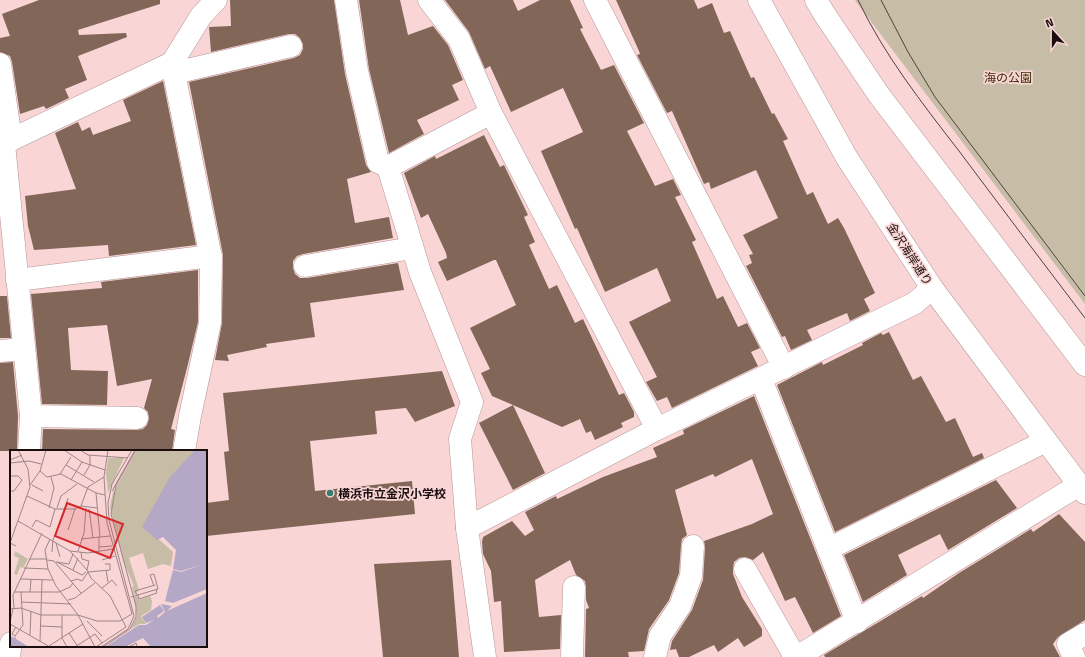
<svg xmlns="http://www.w3.org/2000/svg" width="1085" height="657" viewBox="0 0 1085 657" font-family="'Titillium Web','Noto Sans JP',sans-serif">
<style>
.green{fill:#c7bca6}
.building{fill:#826759}
.lines{fill:none;stroke-linecap:round;stroke-linejoin:round}
.minor-casing{stroke:#b69596;stroke-width:23}
.minor{stroke:#fff;stroke-width:22}
.tram{stroke:#534041;stroke-width:1}
.poi-dot{fill:#367d76;stroke:#f9d5d6;stroke-width:1.5}
.labels{text-anchor:middle;dominant-baseline:central;stroke-width:3.5;stroke-linejoin:round;paint-order:stroke}
.park-label{font-size:12px;fill:#3c2a00;stroke:#f9d5d6}
.street-label{font-size:12px;fill:#190d0e;stroke:#f9d5d6}
.poi-label{font-size:12px;font-weight:bold;fill:#190d0e;stroke:#f9d5d6;text-anchor:start}
.inset-road{fill:none;stroke:#9f8586;stroke-width:1}
.view{fill:#d62828;fill-opacity:0.15;stroke:#d62828;stroke-width:2}
.inset-edge{fill:none;stroke:#190d0e;stroke-width:2}
</style>
<rect width="100%" height="100%" fill="#f9d5d6"/>
<!-- green -->
<path class="green" d="M855,0H1085V304L857,3Z"/>
<!-- building -->
<g class="building">
<path d="M39,0H160V4L78,30L79,35L126,33L127,37L78,56L87,80L65,89L69,98L46,109L44,106L20,114L12,62L10,56L0,52V38L10,36L2,14Z"/>
<path d="M230,0H334L345,74L366,165L371,172L347,179L355,223L389,217L393,238L303,254L297,256L293,261V268L295,274L300,278H307L398,263L404,290L310,303L315,337L266,344L267,347L227,355L229,361L215,360L222,323L223,255L189,82L294,58L300,55L303,49V44L300,38L295,34H289L211,52L209,27L231,26Z"/>
<path d="M359,0H400L408,35L433,26L448,45L463,80L452,85L459,100L417,120L424,134L389,153L369,69Z"/>
<path d="M445,0H513L518,11L540,0H570L583,28L580,29L601,70L614,65L644,123L627,131L655,186L673,179L681,195L675,197L696,240L692,242L717,299L723,296L738,327L747,323L760,348L751,352L758,366L672,408L667,397L657,401L646,382L657,377L629,322L671,301L657,268L605,292L577,228L575,229L541,151L583,132L563,88L511,112L490,66L485,69L469,32Z"/>
<path d="M616,0H694L698,9L712,3L724,33L730,31L751,78L754,77L772,114L774,113L788,139L783,141L807,195L813,192L828,224L838,218L844,228L875,293L864,299L870,311L850,321L847,313L807,330L812,340L791,350L785,336L782,337L746,266L752,263L749,255L753,254L743,235L778,218L756,170L711,189L709,182L704,184L672,111L667,113L637,55L640,54L639,51Z"/>
<path d="M163,81L196,245L109,256L108,245L34,250L28,226L25,196L76,189L55,133L78,122L82,131L90,127L93,135L131,121L123,100Z"/>
<path d="M484,135L500,167L504,165L528,215L524,217L535,242L529,245L549,289L557,285L575,323L583,319L619,395L624,393L634,412V417L621,423L623,427L595,440L591,431L586,433L580,419L562,427L513,405L545,473L513,490L479,423L513,405L492,396L481,373L490,369L470,328L516,305L496,260H494L447,281L438,262L447,258L446,253L428,214L421,218L404,173L435,156L436,159Z"/>
<path d="M198,270V322L187,368L171,429L175,430L172,451H42L43,429L137,430L143,429L147,425L149,419L148,412L144,408L152,379L117,386L107,325L68,328L71,370L108,371L107,405L42,404L31,294L102,288L101,282Z"/>
<path d="M0,296H7L11,338H0Z"/>
<path d="M889,332L913,380L921,376L946,422L955,418L973,457L982,453L984,458L835,532L777,385L822,362L823,365L863,345L862,343L881,333L883,335Z"/>
<path d="M13,362L18,416L17,451H0V363Z"/>
<path d="M442,371L455,406L415,422L406,408L375,411L377,434L310,441L315,491L412,481L415,514L206,536V503L229,500L224,452L229,451L223,393Z"/>
<path d="M754,396L841,616L813,633L795,597L785,601L763,552L753,560L745,557L739,558L734,562L733,569V574L742,597L762,629V636L744,647L738,638L718,652L714,645L689,657H679L676,649L670,650L672,641L692,610L703,580L705,547L704,541L752,524L773,514L752,459L715,477L713,474L675,490L687,535L682,539L681,545L679,573L669,600L649,629L644,651L628,652L629,657H585L586,609L589,608L586,600V587L585,581L576,575L570,560L535,580L539,617L561,615L560,649L504,652L501,601L494,602L491,571L483,554L482,542L483,537L512,521L525,536L534,530L525,512L556,496L557,499L603,477L657,457L653,448L684,434L683,430Z"/>
<path d="M996,480L1017,508L948,550L940,534L898,555L907,575L863,602L844,555Z"/>
<path d="M1059,514L1085,542V620L1058,637L1053,644L1060,657H825L824,655L917,599L922,596L923,598L959,573L1031,529L1033,532Z"/>
<path d="M451,560L459,657H383L374,564Z"/>
</g>
<g class="lines">
<!-- minor casing -->
<g class="minor-casing">
<g id="minor">
<path d="M346,0L357,71L378,162L388,167L420,272L472,402L460,439L467,528L485,657"/>
<path d="M429,0L459,39L491,113L657,429"/>
<path d="M595,0L784,368"/>
<path d="M759,0L847,158L932,288L1085,493"/>
<path d="M816,0L825,15L879,95L1085,365"/>
<path d="M172,63L211,258L210,323L190,416L184,451"/>
<path d="M0,64L11,140"/>
<path d="M174,73L291,46"/>
<path d="M4,144L31,416L29,451"/>
<path d="M0,145L172,63L201,16L216,0"/>
<path d="M388,167L491,113"/>
<path d="M305,266L412,248"/>
<path d="M17,280L211,256"/>
<path d="M0,351L23,349"/>
<path d="M761,379L857,622"/>
<path d="M31,416L137,418"/>
<path d="M467,528L657,429L915,303L932,288"/>
<path d="M828,549L1046,441"/>
<path d="M745,569L795,657"/>
<path d="M9,657L11,643"/>
<path d="M572,657L574,587"/>
<path d="M655,657L660,636L680,606L691,576L693,546"/>
<path d="M797,657L1079,485"/>
<path d="M1074,657L1068,644L1085,634"/>
</g>
</g>
<!-- minor -->
<use href="#minor" class="minor"/>
<!-- tram -->
<g class="tram">
<path d="M858,0C884,55 922,103 959,151C1001,207 1043,263 1085,318"/>
<path d="M881,0L908,52L935,97L1085,296"/>
</g>
</g>
<!-- markers -->
<circle class="poi-dot" cx="330" cy="493" r="4"/>
<g class="labels">
<!-- park labels -->
<g class="park-label">
<text x="1008" y="77">海の公園</text>
</g>
<!-- street labels -->
<g class="street-label">
<text transform="translate(910 254) rotate(57)">金沢海岸通り</text>
</g>
<!-- poi labels -->
<g class="poi-label">
<text x="338" y="493">横浜市立金沢小学校</text>
</g>
</g>
<!-- overview -->
<g transform="translate(10 450)">
<rect width="197" height="197" fill="#f9d5d6"/>
<path d="M127,0H189L134,76L163,102L161,116L153,114L138,119L133,103L119,108L129,140L124,145L122,137L124,136L113,110L100,57L103,42ZM98,8H114L98,43L96,23ZM5,101L18,109L13,118L10,117L7,125L4,124L9,108L4,106ZM128,146L129,150L140,146L142,151L141,160L131,166L136,174H129L121,179L127,166L124,147Z" fill="#c7bca6"/>
<path d="M185,0H197V139L163,153L155,151L163,120L171,122L194,114L171,121L163,119L166,100L153,87L147,90L132,77L160,27ZM197,143V197H141L133,188L115,197H95L129,175H136L144,170L136,173L132,167L150,155L154,161L147,166L148,168L155,162L151,154L162,156L157,161ZM6,184V189L19,197H0V186L5,188Z" fill="#b5a7c6"/>
<path class="inset-road" d="M54,0L72,12L95,20M70,0L78,5L118,8M0,10L12,5M0,13L19,11L31,14M56,15L84,32M30,21L37,27L51,24L86,43L95,45M50,24L61,7M74,25L80,15V5M0,26H8L12,30L4,41H0M61,30L72,12M20,35L30,21L36,0M22,35L33,41M102,41L125,0M86,43L90,87M17,46L45,59L40,77L26,70L22,77M71,56L78,37L94,27M39,58L44,38L41,27M47,58L51,46L67,34M45,59H65L71,56L87,58M79,59L83,88M55,60L58,48M8,71L60,101L77,120L81,128L100,146L116,177L86,197M58,80L65,59M89,87V101M40,89L35,100L38,119L46,136L68,165L87,171H110L122,164L97,73L94,27L98,0M71,89L100,86M46,93L50,107M6,96L0,93L20,37L18,19L8,0M89,97L102,96M60,101L78,103L103,99M68,101L74,83L76,58M42,102L43,90L55,60M71,102L72,109L79,111L77,120M19,109H37M37,110L44,111L71,143M92,110L105,106M46,112L59,114L63,104M47,112L72,125L76,122M14,118L38,119M63,120L68,108M96,120L98,132M10,129L43,130M61,131L67,129L72,131L78,122L100,120V114H95M92,138L102,130L107,136M4,142H49L60,137L63,133M20,142L21,130M127,145L125,141L145,135M128,145L129,149L147,143L146,139M121,147L148,139L144,124L140,125L144,136M58,150L65,148L85,133M11,152L61,154M4,158L3,145L32,83M0,159L11,158L31,165H68L85,197M52,165V188L57,197M77,171L92,186M0,172L3,159M0,174L40,197M31,176L52,177M6,177L2,184L5,186L13,175L11,142M59,183L68,197M20,185L21,161M30,191L32,130M39,196L73,174M65,197L85,184L92,193M91,197L118,179L124,166L99,70L98,53L102,34L122,0M93,197L120,179L126,167V156L101,64L106,35L126,0M119,197L126,193L127,197"/>
<path class="view" d="M57,53L113,74L100,108L45,86Z"/>
<rect width="197" height="197" class="inset-edge"/>
</g>
<!-- north arrow -->
<g transform="translate(1053 32) rotate(339)" stroke="#f9d5d6" stroke-width="3" paint-order="stroke">
<path d="M0-3L7 15L0 10L-7 15Z" fill="#190d0e"/>
<text y="-6" font-size="11" font-weight="bold" text-anchor="middle" fill="#190d0e">N</text>
</g>
</svg>
